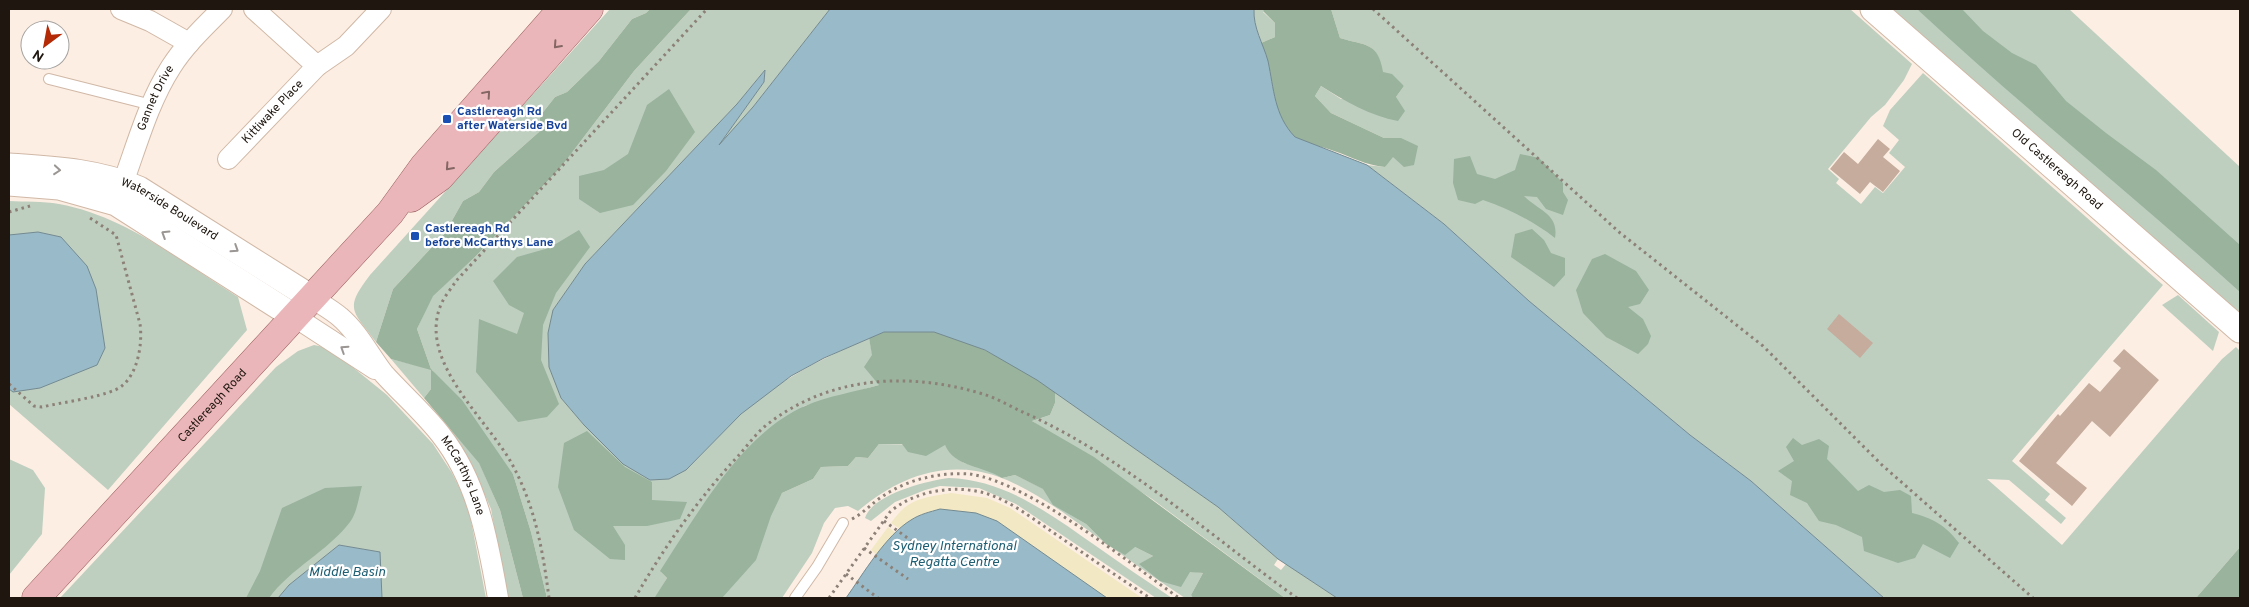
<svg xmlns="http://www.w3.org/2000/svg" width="2249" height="607" viewBox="0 0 2249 607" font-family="Overpass,sans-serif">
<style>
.green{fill:#becfc0}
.forest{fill:#99b39d}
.sand{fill:#f2e8c3}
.water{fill:#99bbc9;stroke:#748a91}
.building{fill:#c5ac9c}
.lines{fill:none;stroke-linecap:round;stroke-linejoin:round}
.service-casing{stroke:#d0b8a6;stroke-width:12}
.minor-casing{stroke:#d0b8a6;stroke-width:22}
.tertiary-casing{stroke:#d0b8a6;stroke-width:27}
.primary-casing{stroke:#9a5e5f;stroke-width:29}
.path{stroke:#8c8077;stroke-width:3;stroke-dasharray:2.5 4;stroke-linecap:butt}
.service{stroke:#fff;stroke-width:10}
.minor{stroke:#fff;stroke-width:20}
.tertiary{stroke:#fff;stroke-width:25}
.primary{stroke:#ebb6b9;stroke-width:28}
.oneway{stroke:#846664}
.oneway2{stroke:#9a9693}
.transit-dot{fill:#1a4fb4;stroke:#fff;stroke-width:2}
.labels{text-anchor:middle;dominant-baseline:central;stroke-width:4.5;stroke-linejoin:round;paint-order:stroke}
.street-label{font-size:12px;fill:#1e160f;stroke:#fff}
.transit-label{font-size:12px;font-weight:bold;fill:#164399;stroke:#fff;text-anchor:start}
.water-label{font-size:14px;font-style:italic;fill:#1f5f74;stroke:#fff}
</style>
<rect width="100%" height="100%" fill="#fdeee3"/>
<!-- green -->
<g class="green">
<path d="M610,9H650L646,13L632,19L599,61L567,92L555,97L540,116L539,132L494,172L479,192L463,201L445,233L393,289L376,342C352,310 344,309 370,275Z"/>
<path d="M691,9H830L753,107L714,152L764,82L765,70L737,104L585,264L553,310L561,398L584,425L623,464L686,470C705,452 721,432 740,415C778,380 823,358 869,338L879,385L804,406L661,572L667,578L655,598H547L531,532L513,474L432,370L431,389L424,398L391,359L431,369L417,329L432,296L474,258L561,167L634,71Z"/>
<path d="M1254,9H1265L1263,12L1275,23V37L1261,43L1253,20Z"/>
<path d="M1331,9H1850L1912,64L1904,80L1885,105L1871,117L1828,169L1839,179L1836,183L1861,204L1875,187L1883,193L1905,167L1889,153L1899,140L1883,126L1890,110L1923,73L2163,285L2012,461L2050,494L2045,500L2066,518L2061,524L2009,480L1987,479L2062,545L2222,359L2236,347L2240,351V547L2196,598H1884L1751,481L1690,435L1529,301L1444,224L1367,165L1385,167L1401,138H1384L1331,113L1315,96L1321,86L1341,99L1396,97L1404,86L1382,72C1378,41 1365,46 1340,38Z"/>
<path d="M1888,9H2069L2240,167V316Z"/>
<path d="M9,201C25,202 43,201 59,204C125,216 182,262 238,297L247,330L108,490L9,404Z"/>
<path d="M2178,295L2219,332L2213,351L2162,305Z"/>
<path d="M314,345L329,348L387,395L433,444L452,473L468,505L486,598H382L379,552L339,545L289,585L278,598H60L276,367L298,351Z"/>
<path d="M1055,392L1218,507L1278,559L1274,565L1281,570L1286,564L1337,598H1285L1152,499L1032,421L1050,415L1055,403Z"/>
<path d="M444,421L479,462L500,510L523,598H507L491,509L472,465Z"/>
<path d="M879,444L945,445L964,463L991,470L1002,478L1015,475L1044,489L1054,505L1086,524L1106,544L1135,547L1153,556L1140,564L1203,573L1191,595L1193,598H1185C1159,581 1133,563 1107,544C1070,518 1022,478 976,471C931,464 891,483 858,511L848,506L835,508L824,523L812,553L782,598H722L782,493L813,479L821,467L848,466L856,457L868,458Z"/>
<path d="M9,459L33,470L45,488L42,534L9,575Z"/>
<path d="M949,478C1006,480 1050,514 1096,546C1121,564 1147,581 1172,598H1156L1016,504L979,488L940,486L925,490L895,502L871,521L865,518C873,494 926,481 949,478Z"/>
</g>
<!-- forest -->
<g class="forest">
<path d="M650,9H691L634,71L561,167L474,258L433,296L417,329L431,369L462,400L513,474L531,532L547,598H523L500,510L479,463L424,398L431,389V370L391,359L376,342L393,289L445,233L463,201L479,192L494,172L539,132L540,116L555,97L567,92L599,61L632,19L646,13Z"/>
<path d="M1265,9H1331L1340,38C1365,46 1378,41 1383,72L1392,74L1404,86L1396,97L1405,111L1398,121C1371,116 1344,101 1321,86L1315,96L1331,113L1384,138H1401L1418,146L1414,165L1404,167L1393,157L1385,167C1365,165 1352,157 1334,151C1321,146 1308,145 1297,138C1272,124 1270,69 1261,43L1275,37V23L1263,11Z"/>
<path d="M1917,9H1962L1983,31L2012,53L2036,65L2066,101L2106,133L2156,170L2240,245V292C2134,196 2022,107 1917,9Z"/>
<path d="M669,89L695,132L666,171L633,205L600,213L579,199V176L604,170L628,154L647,105Z"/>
<path d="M1520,154L1539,158L1563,183V192L1568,200L1563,215L1546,209L1537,197L1524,196C1539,211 1559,214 1555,238C1533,221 1509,209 1483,200L1475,204L1458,200L1453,183L1454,159L1470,156L1477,174L1495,179L1515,170Z"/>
<path d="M1532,229L1544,240L1551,253L1565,258V275L1554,287L1511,257L1515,234Z"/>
<path d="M579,230L590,247L556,293L543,325L541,360L559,404L547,417L518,422L476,372L479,319L517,334L524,313L509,305L493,281L517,257L549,248Z"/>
<path d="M1605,254L1636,271L1649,290L1640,304L1628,307L1643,319L1651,336L1648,344L1638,354L1606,337L1583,313L1576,290L1592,259Z"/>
<path d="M884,332C900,332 919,329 934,332C972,339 1024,370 1055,392V403L1050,415L1032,421L1094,457L1285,598H1193L1191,595L1203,573L1190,572L1181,587L1160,581L1139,564L1153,556L1135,547L1125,555L1106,544L1086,524L1053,505L1043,489L1015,475L1002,478C984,466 954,467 945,445L926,456L908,452L902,444H879L868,458L856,457L848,466L821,467L813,479L782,493L771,516L756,560L722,598H644L655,597L667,578L660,571C696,516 742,433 805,406C827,396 855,392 879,385L864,367L872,355L869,338Z"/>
<path d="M587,431L625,467L652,482V500L687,502L680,519L647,526H613L625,545V560L610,559L574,530L558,487L564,443Z"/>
<path d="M1793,438L1802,445L1819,439L1829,446L1827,459L1858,491L1869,485L1884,492L1900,490L1911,496L1912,513C1933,518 1946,526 1959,543L1950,558L1923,544L1915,558L1898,563L1864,551L1862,537L1836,525L1819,521L1807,503L1790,495L1792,481L1778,471L1794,461L1786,447Z"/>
<path d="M362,486C359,496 357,513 350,522C327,552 291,568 269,598H246L260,571L282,508L325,488Z"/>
<path d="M2240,547V598H2196Z"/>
</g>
<!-- sand -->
<g class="sand">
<path d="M951,493L987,498L1010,508L1142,598H1107L997,521L910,520L900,529L891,523C908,498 923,498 951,493Z"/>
<path d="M888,527L896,533L877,555L871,550Z"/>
</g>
<!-- water -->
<g class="water">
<path d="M830,9H1254C1253,28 1263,43 1268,61C1274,89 1274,115 1295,137L1367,165L1444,224L1529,301L1690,435L1751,481L1884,598H1337L1278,559L1218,507L1037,380L985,350L934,332H884L824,358L791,376L741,414L686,470L669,479L650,480L623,464L584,425L561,398L549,367L548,333L553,310L585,264L737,104L765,70L764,82L719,145L753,107Z"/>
<path d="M38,232L61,237L87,266L96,289L105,348L97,365L40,388L13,392L9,389V235Z"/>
<path d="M940,509L976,513L997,521L1107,598H846C863,574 886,535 911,520C920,514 930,512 940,509Z"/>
<path d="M339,545L380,552L382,598H278L289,585Z"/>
</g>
<!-- building -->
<g class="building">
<path d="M1878,139L1890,149L1883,157L1900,171L1883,192L1870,182L1860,194L1830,169L1844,152L1858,164Z"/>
<path d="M1839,314L1873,343L1860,358L1827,329Z"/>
<path d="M2124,349L2159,380L2110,437L2092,421L2056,463L2087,488L2072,506L2019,461L2058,414L2060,416L2089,383L2100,392L2121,368L2113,361Z"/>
</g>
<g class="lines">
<!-- service casing -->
<g class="service-casing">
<g id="service">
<path d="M49,79L152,105"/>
<path d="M795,598L817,567L843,523"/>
</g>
</g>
<!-- minor casing -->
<g class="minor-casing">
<g id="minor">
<path d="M121,9L150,21L189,43"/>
<path d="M254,9L317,66"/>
<path id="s1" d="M228,159L317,66L346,46L381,9"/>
<path id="s2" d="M118,196C135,153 146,106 171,67C185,45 204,27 222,9"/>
<path id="s3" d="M312,298C321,304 332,310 340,317C358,332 370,356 384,374C403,395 424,413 441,435C478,482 488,541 498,598"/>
<path d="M295,317L375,369"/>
</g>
</g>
<!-- tertiary casing -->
<g class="tertiary-casing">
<g id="tertiary">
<path id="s4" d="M1873,9L2240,330"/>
<path id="s5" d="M9,166C53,169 98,171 139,189L312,298"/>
<path d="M9,183L59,187L116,203L295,317"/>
</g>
</g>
<!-- primary casing -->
<g class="primary-casing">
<g id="primary">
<path d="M411,198L440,177L589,9"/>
<path id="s6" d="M36,598L390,213L424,166L562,9"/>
</g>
</g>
<!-- path -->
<g class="path">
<path d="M1373,9L1619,232L1763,346L1882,465L2033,598"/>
<path d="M9,212L30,206"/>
<path d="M9,384L34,406L42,407C64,402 96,398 115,390C137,381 143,345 140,324L116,235L90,218"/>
<path d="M852,519C864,513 872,503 883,496C895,488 910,481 925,478C939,474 956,473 970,474C1030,483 1128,562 1179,598"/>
<path d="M884,521L927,552"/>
<path d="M864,548L908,579"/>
<path d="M846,574L878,598"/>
<path d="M549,598C543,551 535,506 512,464C488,420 419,363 440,307C443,298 451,289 456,281L707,9"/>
<path d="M635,598C664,547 699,498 739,455C747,446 755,435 764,427C827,376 907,371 983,394C997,398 1011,407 1025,413C1125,458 1208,534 1297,598"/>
<path d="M829,598L890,512C915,490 957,484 988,494C1012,502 1033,519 1054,533C1086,555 1118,577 1150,598"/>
</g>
<!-- service -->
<use href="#service" class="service"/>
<!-- minor -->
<use href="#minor" class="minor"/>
<!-- tertiary -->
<use href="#tertiary" class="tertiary"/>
<!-- primary -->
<use href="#primary" class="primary"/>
</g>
<!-- one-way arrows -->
<defs><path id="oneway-chevron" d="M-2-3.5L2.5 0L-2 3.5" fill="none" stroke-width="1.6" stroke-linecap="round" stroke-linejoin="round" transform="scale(1.25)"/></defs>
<g class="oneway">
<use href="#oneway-chevron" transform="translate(557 45) rotate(132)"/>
<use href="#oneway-chevron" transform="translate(487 94) rotate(-49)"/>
<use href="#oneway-chevron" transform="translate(449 167) rotate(132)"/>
</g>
<g class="oneway2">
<use href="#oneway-chevron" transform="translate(57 170) rotate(5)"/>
<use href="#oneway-chevron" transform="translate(165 234) rotate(-148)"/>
<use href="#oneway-chevron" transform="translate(235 249) rotate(33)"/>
<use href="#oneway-chevron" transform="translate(344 349) rotate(-147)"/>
</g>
<!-- markers -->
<g class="transit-dot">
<rect x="442" y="114" width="10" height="10" rx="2.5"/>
<rect x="410" y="231" width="10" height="10" rx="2.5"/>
</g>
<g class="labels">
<!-- street labels -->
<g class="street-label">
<text stroke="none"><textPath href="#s2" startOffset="105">Gannet Drive</textPath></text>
<text stroke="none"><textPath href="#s1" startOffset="65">Kittiwake Place</textPath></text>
<text stroke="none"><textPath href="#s4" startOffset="244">Old Castlereagh Road</textPath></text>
<text stroke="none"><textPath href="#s5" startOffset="169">Waterside Boulevard</textPath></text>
<text stroke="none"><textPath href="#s6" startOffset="261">Castlereagh Road</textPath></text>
<text stroke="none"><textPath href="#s3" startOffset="236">McCarthys Lane</textPath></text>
</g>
<!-- transit labels -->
<g class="transit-label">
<text x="457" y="112">Castlereagh Rd<tspan x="457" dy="14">after Waterside Bvd</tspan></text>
<text x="425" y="229">Castlereagh Rd<tspan x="425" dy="14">before McCarthys Lane</tspan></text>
</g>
<!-- water labels -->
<g class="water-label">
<text x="954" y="546">Sydney International<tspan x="954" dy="16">Regatta Centre</tspan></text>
<text x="347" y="572">Middle Basin</text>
</g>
</g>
<!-- border -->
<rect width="2249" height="607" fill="none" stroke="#1e160f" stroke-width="20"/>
<!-- north arrow -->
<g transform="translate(45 45) rotate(212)"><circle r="24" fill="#ffffff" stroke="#a5a29f"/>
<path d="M0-4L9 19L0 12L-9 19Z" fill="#b42906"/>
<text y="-8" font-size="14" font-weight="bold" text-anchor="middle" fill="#1e160f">N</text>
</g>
</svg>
